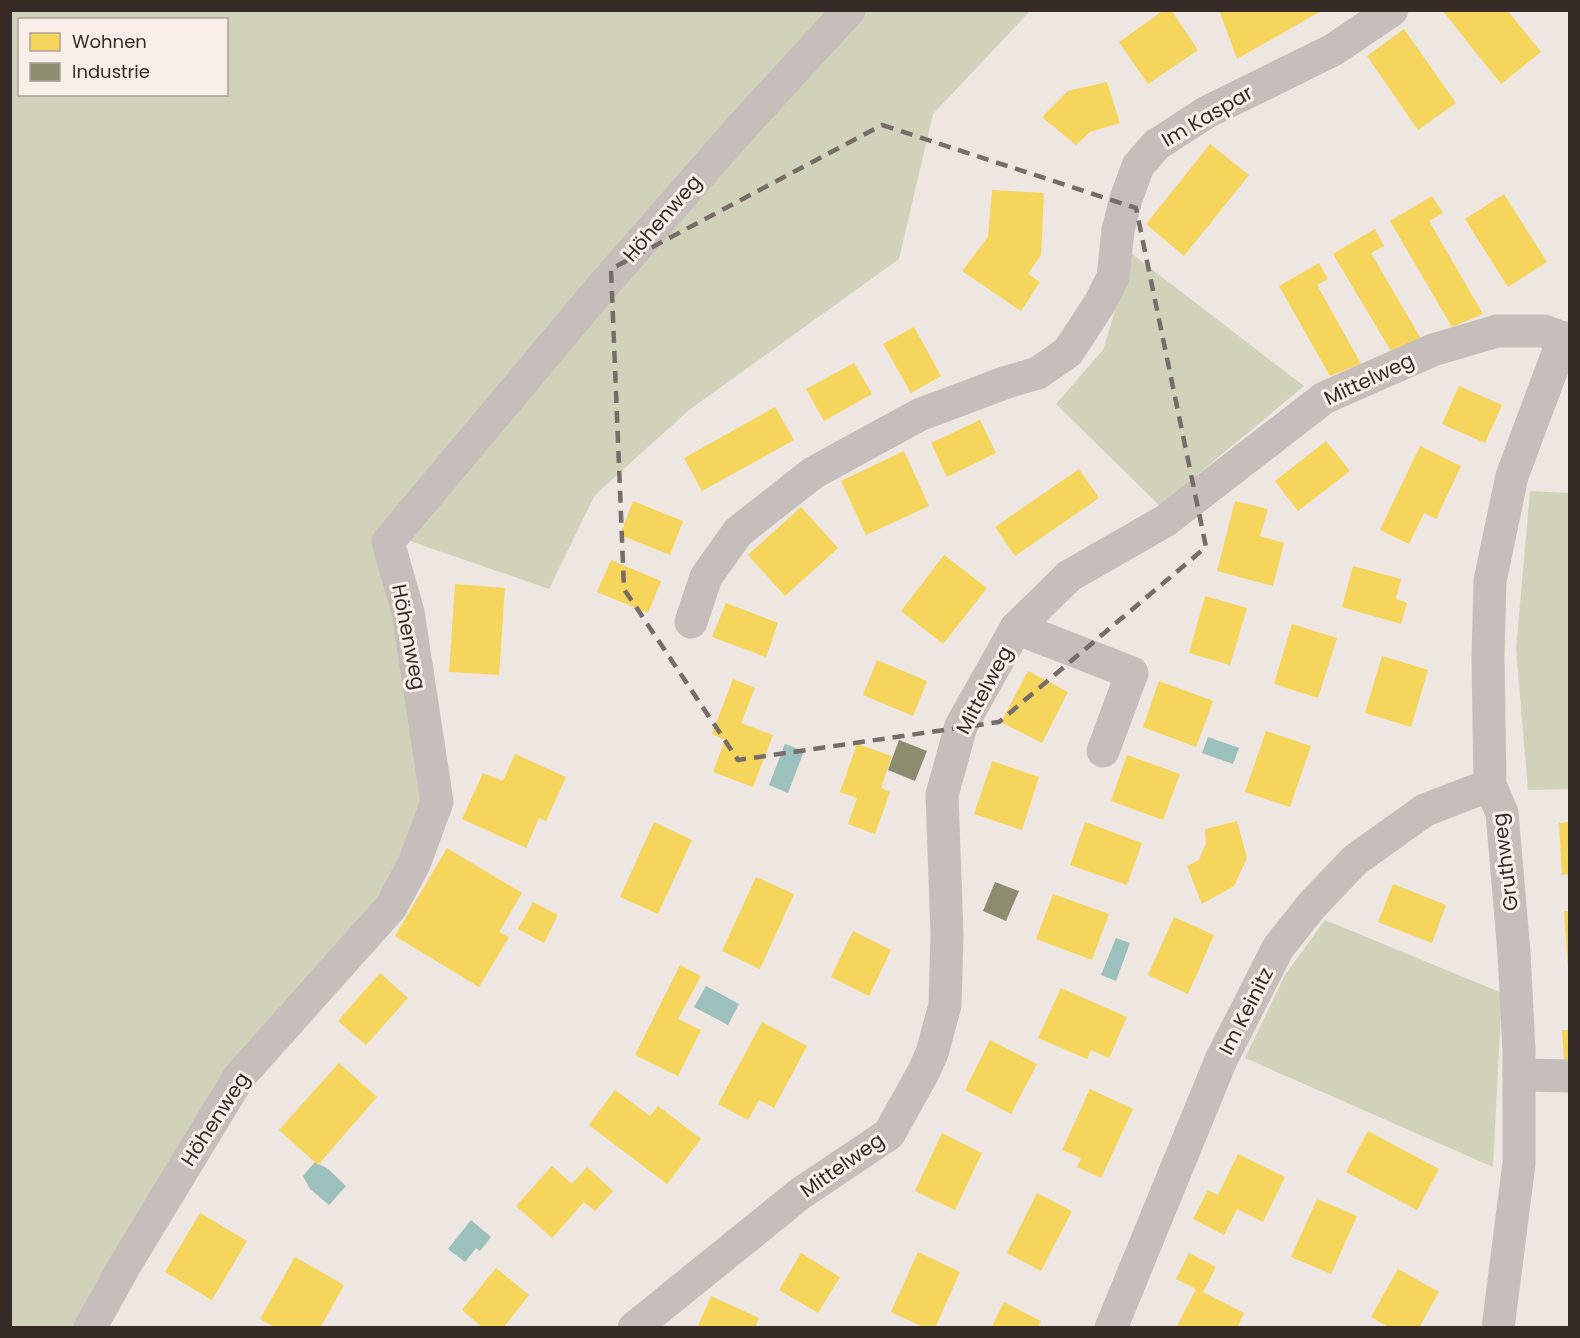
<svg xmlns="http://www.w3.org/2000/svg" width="1580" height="1338" viewBox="0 0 1580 1338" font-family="Poppins,sans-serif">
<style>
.green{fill:#d1d2ba;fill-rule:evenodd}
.water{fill:#9cc0bb}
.homes{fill:#f6d55c}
.industry{fill:#8c8c6e}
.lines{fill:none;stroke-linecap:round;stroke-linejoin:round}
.minor{stroke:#c6beba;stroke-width:33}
.marked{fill:none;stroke:#776c69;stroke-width:4.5;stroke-dasharray:12 8;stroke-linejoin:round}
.labels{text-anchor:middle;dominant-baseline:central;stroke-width:6;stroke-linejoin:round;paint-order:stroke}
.street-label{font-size:20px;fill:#372b28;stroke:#faefe8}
</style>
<rect width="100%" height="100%" fill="#ede6e1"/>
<!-- green -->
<g class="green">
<path d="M10,11H836L385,528L437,802L414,864L239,1077L90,1327H11ZM20,20H226V94H20Z"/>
<path d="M864,11H1030L933,114L899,259L689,410L595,495L549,589L407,540L504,422Z"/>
<path d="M1132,254L1304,386L1160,506L1056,404L1103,350Z"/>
<path d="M1530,491L1569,493V789L1528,790L1516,649Z"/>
<path d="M1325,920L1502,993L1493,1167L1245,1058L1285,975Z"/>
</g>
<!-- water -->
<g class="water">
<path d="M1208,737L1239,748L1233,764L1202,753Z"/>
<path d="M785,744L804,751L788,793L769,785Z"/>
<path d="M1116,938L1130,943L1116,981L1101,975Z"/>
<path d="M706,986L739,1004L728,1025L694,1007Z"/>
<path d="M315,1162L328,1169L346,1186L329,1205L310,1189L303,1176Z"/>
<path d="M471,1220L491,1237L480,1251L476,1248L465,1262L448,1249Z"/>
</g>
<!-- homes -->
<g class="homes">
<path d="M1164,10H1171L1198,50L1148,84L1119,42Z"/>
<path d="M1219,10H1323L1237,59Z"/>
<path d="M1442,10H1507L1541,52L1501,84Z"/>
<path d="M1404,29L1456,103L1418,130L1367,56Z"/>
<path d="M1107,82L1120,123L1090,132L1076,145L1042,117L1068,91Z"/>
<path d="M1210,144L1249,175L1184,256L1146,224Z"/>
<path d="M992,190L1044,193L1041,255L1028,274L1040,282L1021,311L962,271L988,237Z"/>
<path d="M1504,194L1547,262L1508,287L1465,219Z"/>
<path d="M1432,196L1443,213L1429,221L1483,314L1452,327L1390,221Z"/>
<path d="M1375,229L1384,246L1371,253L1421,339L1391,351L1333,254Z"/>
<path d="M1319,263L1328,279L1317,285L1361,364L1330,376L1279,286Z"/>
<path d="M914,327L941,376L911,393L883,344Z"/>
<path d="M854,363L872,394L824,421L806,389Z"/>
<path d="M1459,386L1502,405L1485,443L1442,424Z"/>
<path d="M775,407L794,440L702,491L684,458Z"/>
<path d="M980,420L996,453L947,477L931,443Z"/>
<path d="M1326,441L1350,471L1298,511L1275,481Z"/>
<path d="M1420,446L1461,466L1436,519L1424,513L1409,544L1380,530Z"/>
<path d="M904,451L929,506L866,535L841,481Z"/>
<path d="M1079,469L1099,498L1015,556L995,527Z"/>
<path d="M633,501L683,521L670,555L620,535Z"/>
<path d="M1235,501L1268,509L1260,536L1284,543L1273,586L1217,571Z"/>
<path d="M801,507L838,548L785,596L748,555Z"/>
<path d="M944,555L987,588L943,644L901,611Z"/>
<path d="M611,560L661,581L648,613L597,592Z"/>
<path d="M1353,566L1401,579L1396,599L1407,603L1401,624L1342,607Z"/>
<path d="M455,584L505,588L499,675L449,672Z"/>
<path d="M1205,596L1247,608L1230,665L1189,653Z"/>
<path d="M726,603L778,623L766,657L712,637Z"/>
<path d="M1292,624L1337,638L1318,698L1274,684Z"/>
<path d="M1382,656L1428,670L1411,727L1365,713Z"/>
<path d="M877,660L927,681L913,716L863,695Z"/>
<path d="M1028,671L1068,692L1042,743L1001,722Z"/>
<path d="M733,679L755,688L741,723L773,735L753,787L713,772L725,740L712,734Z"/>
<path d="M1159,681L1213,701L1196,747L1143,727Z"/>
<path d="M1266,731L1311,746L1290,807L1245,792Z"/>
<path d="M857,744L892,756L881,788L890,792L875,834L848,824L857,798L840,792Z"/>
<path d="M515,754L566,777L546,821L539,818L526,848L462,819L483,773L503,781Z"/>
<path d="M1127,755L1180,774L1163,820L1111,801Z"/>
<path d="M992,761L1039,777L1022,830L974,814Z"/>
<path d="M1237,821L1247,858L1234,886L1202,904L1187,866L1199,860L1206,843L1205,829Z"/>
<path d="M654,822L692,840L658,914L620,897Z"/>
<path d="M1085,822L1142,843L1127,885L1070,865Z"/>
<path d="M1570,822V874L1562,875L1559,823Z"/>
<path d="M447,848L522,893L499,932L509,937L479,987L395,936Z"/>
<path d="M756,877L794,894L760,969L722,951Z"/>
<path d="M1393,884L1446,905L1432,943L1378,922Z"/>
<path d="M1053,894L1109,914L1092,960L1036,939Z"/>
<path d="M533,902L558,915L544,943L518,929Z"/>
<path d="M1564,911H1570V969H1568Z"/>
<path d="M1174,917L1214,935L1188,994L1148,975Z"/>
<path d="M853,931L891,950L869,996L831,977Z"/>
<path d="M680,965L701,976L678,1019L701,1030L678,1076L635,1055Z"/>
<path d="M380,973L408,998L366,1045L338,1021Z"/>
<path d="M1061,988L1127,1017L1109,1058L1091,1050L1087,1059L1038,1038Z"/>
<path d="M762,1022L807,1046L774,1108L759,1100L748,1120L718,1104Z"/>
<path d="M1562,1030H1570V1060H1564Z"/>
<path d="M990,1040L1037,1064L1011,1114L965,1090Z"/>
<path d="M339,1063L377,1097L318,1165L279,1130Z"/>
<path d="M1090,1089L1133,1109L1101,1178L1077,1167L1081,1158L1062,1150Z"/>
<path d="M615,1090L650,1116L658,1106L701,1139L667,1184L589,1125Z"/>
<path d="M1368,1131L1439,1169L1417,1210L1346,1172Z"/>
<path d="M942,1133L982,1153L955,1210L915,1191Z"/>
<path d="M1238,1154L1285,1177L1263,1222L1237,1209L1224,1235L1193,1219L1208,1190L1218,1195Z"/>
<path d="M552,1166L572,1184L587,1167L613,1191L595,1211L584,1202L552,1238L516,1206Z"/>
<path d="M1037,1193L1072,1211L1041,1271L1007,1253Z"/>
<path d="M1317,1199L1357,1216L1331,1274L1291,1257Z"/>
<path d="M200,1213L247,1241L212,1300L165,1272Z"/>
<path d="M918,1252L960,1272L935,1328H925L891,1312Z"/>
<path d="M801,1253L840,1277L818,1313L779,1290Z"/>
<path d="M1189,1253L1216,1267L1203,1292L1244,1313L1237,1328H1176L1196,1289L1176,1279Z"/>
<path d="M295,1257L344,1285L320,1328H276L260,1319Z"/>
<path d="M496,1268L529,1295L503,1328H483L462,1310Z"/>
<path d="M1398,1269L1439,1292L1419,1328H1390L1371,1317Z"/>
<path d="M711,1296L759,1318L755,1328H697Z"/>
<path d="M1004,1302L1041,1321L1038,1328H991Z"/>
</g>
<!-- industry -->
<g class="industry">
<path d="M899,740L927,751L915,781L888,770Z"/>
<path d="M995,882L1019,891L1006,921L983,911Z"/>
</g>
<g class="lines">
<!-- minor -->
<g class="minor">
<path d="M691,622L706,577L738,532L813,473L919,415L1007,382L1038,373L1068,352L1100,303L1113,277L1118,230L1126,199L1138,166L1156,145L1207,112L1333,50L1392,10"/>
<path d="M1016,628L1132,673L1103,751"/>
<path d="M1519,1075L1570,1076"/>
<path d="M90,1328L125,1265L239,1077L391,907L414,864L437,802L408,612L388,542L600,289L739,130L849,10"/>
<path d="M634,1328L801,1193L889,1134L924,1071L932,1053L945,1005L947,934L942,795L961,726L1016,628L1069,576L1165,521L1324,398L1433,350L1497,331H1544L1568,340"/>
<path d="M1111,1328L1221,1060L1278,948L1312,905L1355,860L1425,810L1490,785"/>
<path d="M1498,1328L1519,1163V1050L1514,953L1502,813L1490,785L1488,656L1490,581L1512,476L1558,353L1570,338"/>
</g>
</g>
<!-- marked area -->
<path class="marked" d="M882,125L1136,208L1206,547L999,722L738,760L624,589L611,269Z"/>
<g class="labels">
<!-- street labels -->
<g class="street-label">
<text transform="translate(1207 116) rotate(-30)">Im Kaspar</text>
<text transform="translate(662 218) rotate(-49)">Höhenweg</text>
<text transform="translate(1369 379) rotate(-25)">Mittelweg</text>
<text transform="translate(409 637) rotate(79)">Höhenweg</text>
<text transform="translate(984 690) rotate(-62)">Mittelweg</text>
<text transform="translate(1505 862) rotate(-97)">Gruthweg</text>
<text transform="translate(1246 1011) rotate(-63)">Im Keinitz</text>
<text transform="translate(215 1119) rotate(-57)">Höhenweg</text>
<text transform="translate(842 1165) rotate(-35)">Mittelweg</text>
</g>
</g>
<!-- border -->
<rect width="1580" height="1338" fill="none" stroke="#372b28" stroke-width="24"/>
<!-- legend -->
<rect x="18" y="18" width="210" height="78" fill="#faefe8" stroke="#aca19b" stroke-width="1.5"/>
<rect x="30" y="33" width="30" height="18" fill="#f6d55c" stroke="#aca19b" stroke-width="1.5"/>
<text x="72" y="48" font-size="18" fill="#372b28">Wohnen</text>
<rect x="30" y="63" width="30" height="18" fill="#8c8c6e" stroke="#aca19b" stroke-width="1.5"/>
<text x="72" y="78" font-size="18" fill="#372b28">Industrie</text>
</svg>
